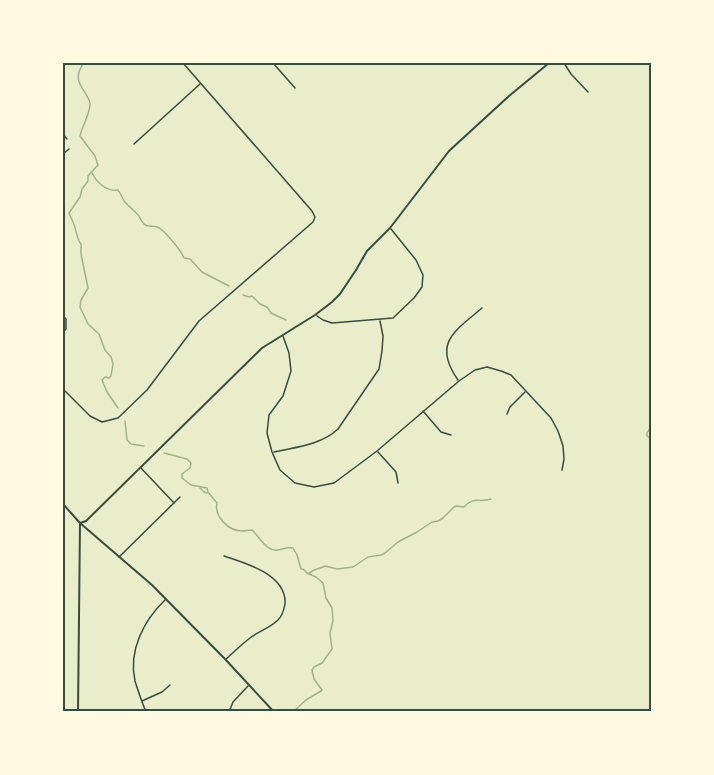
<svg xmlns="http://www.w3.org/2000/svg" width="714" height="775" viewBox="0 0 714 775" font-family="'Noto Sans',sans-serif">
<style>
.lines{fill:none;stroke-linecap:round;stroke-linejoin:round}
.stream{stroke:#a3b18a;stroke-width:1.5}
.minor{stroke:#344e41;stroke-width:1.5}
.tertiary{stroke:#344e41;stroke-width:2}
.neatline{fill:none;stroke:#344e41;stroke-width:2}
</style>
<rect width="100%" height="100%" fill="#e9edc9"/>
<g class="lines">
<!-- stream -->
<g class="stream">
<path d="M83,63C82,66 80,69 79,72C75,84 88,93 90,103C91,112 82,126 80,136L95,156L98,165L88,176V181L82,189L80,197L69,213C70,216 72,219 73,222C77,230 76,238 81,244V254L88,288L81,300L80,307L88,324L99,334L105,350L111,357L113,364L111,376L109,378L105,377L102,380L107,392L118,408"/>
<path d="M92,173C97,183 107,192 118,190C121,194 122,198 125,202C129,207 135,211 139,216C140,218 141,221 144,224C148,228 152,225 157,227C164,229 182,252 184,258L190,259L202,272L229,286"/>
<path d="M243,295L249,297L252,296L260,304L267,307L271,313L286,320"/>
<path d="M651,412V423"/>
<path d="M125,421L127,440L131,444L144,446"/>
<path d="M651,427L647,433V436L651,439"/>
<path d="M164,453L187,459L191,463L190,468L182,474V478L191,485L207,488L208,492L217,503C214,516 228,531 242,531C245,531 249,530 252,530C260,537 266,552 278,550C284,549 286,547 293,548L297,555L301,569H303L307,573L316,577L323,583L326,598L332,608L333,621L330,633L332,649L322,663L314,667L312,670L314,679L322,690L321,691L306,700L293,712"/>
<path d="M200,488L204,492L207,493"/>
<path d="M308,574C313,569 319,569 325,566L337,569L353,567L368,557L381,555L385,553L398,542L417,532L432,522L438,521L443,518L454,507L456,506L464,507C474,496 479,503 491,499"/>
</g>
<!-- minor -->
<g class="minor">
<path d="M273,63L295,88"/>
<path d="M564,63L571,74L588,92"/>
<path d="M63,134L67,139"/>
<path d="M134,144L200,84"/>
<path d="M63,154L69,149"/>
<path d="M63,316L66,319V329L63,332"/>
<path d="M317,316L323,320L332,323L393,318L414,298L422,287L423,275L416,260L391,229"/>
<path d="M283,336L289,353L291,371L283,396L269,415L267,433L272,452L280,470L295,483L314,487L334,483L377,451L459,381L475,370L487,367L501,371L511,375L551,418L558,431L563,446L564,459L562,470"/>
<path d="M458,380C432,343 455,331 482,308"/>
<path d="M63,389L90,416L102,422L118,418L147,390L199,321L313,222L315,217L312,211L183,63"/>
<path d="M423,411L441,432L451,435"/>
<path d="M507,414L510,407L525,392"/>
<path d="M274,452C296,447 321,445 338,429L379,369L382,351L383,336L380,321"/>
<path d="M378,452L396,472L398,483"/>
<path d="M141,468L174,503"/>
<path d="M224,556C246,563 287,575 285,604C284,610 282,616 278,620C270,628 259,631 250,638C242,644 234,652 226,659"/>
<path d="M119,557L180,497"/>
<path d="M142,701L162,692L170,685"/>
<path d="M146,712C142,702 138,691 135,681C128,651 144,620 165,600"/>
<path d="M229,712L233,702L248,686"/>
</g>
<!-- tertiary -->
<g class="tertiary">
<path d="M63,504L80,523L152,585L225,659L274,712"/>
<path d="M80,523L86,521L262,348L315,315L332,302L340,294L356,270L367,251L390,228L449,151L509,96L549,63"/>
<path d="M78,712L80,523"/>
</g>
</g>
<!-- border -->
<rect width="714" height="775" fill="none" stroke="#fefae0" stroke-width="129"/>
<rect x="64" y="64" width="586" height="646" class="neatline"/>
</svg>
